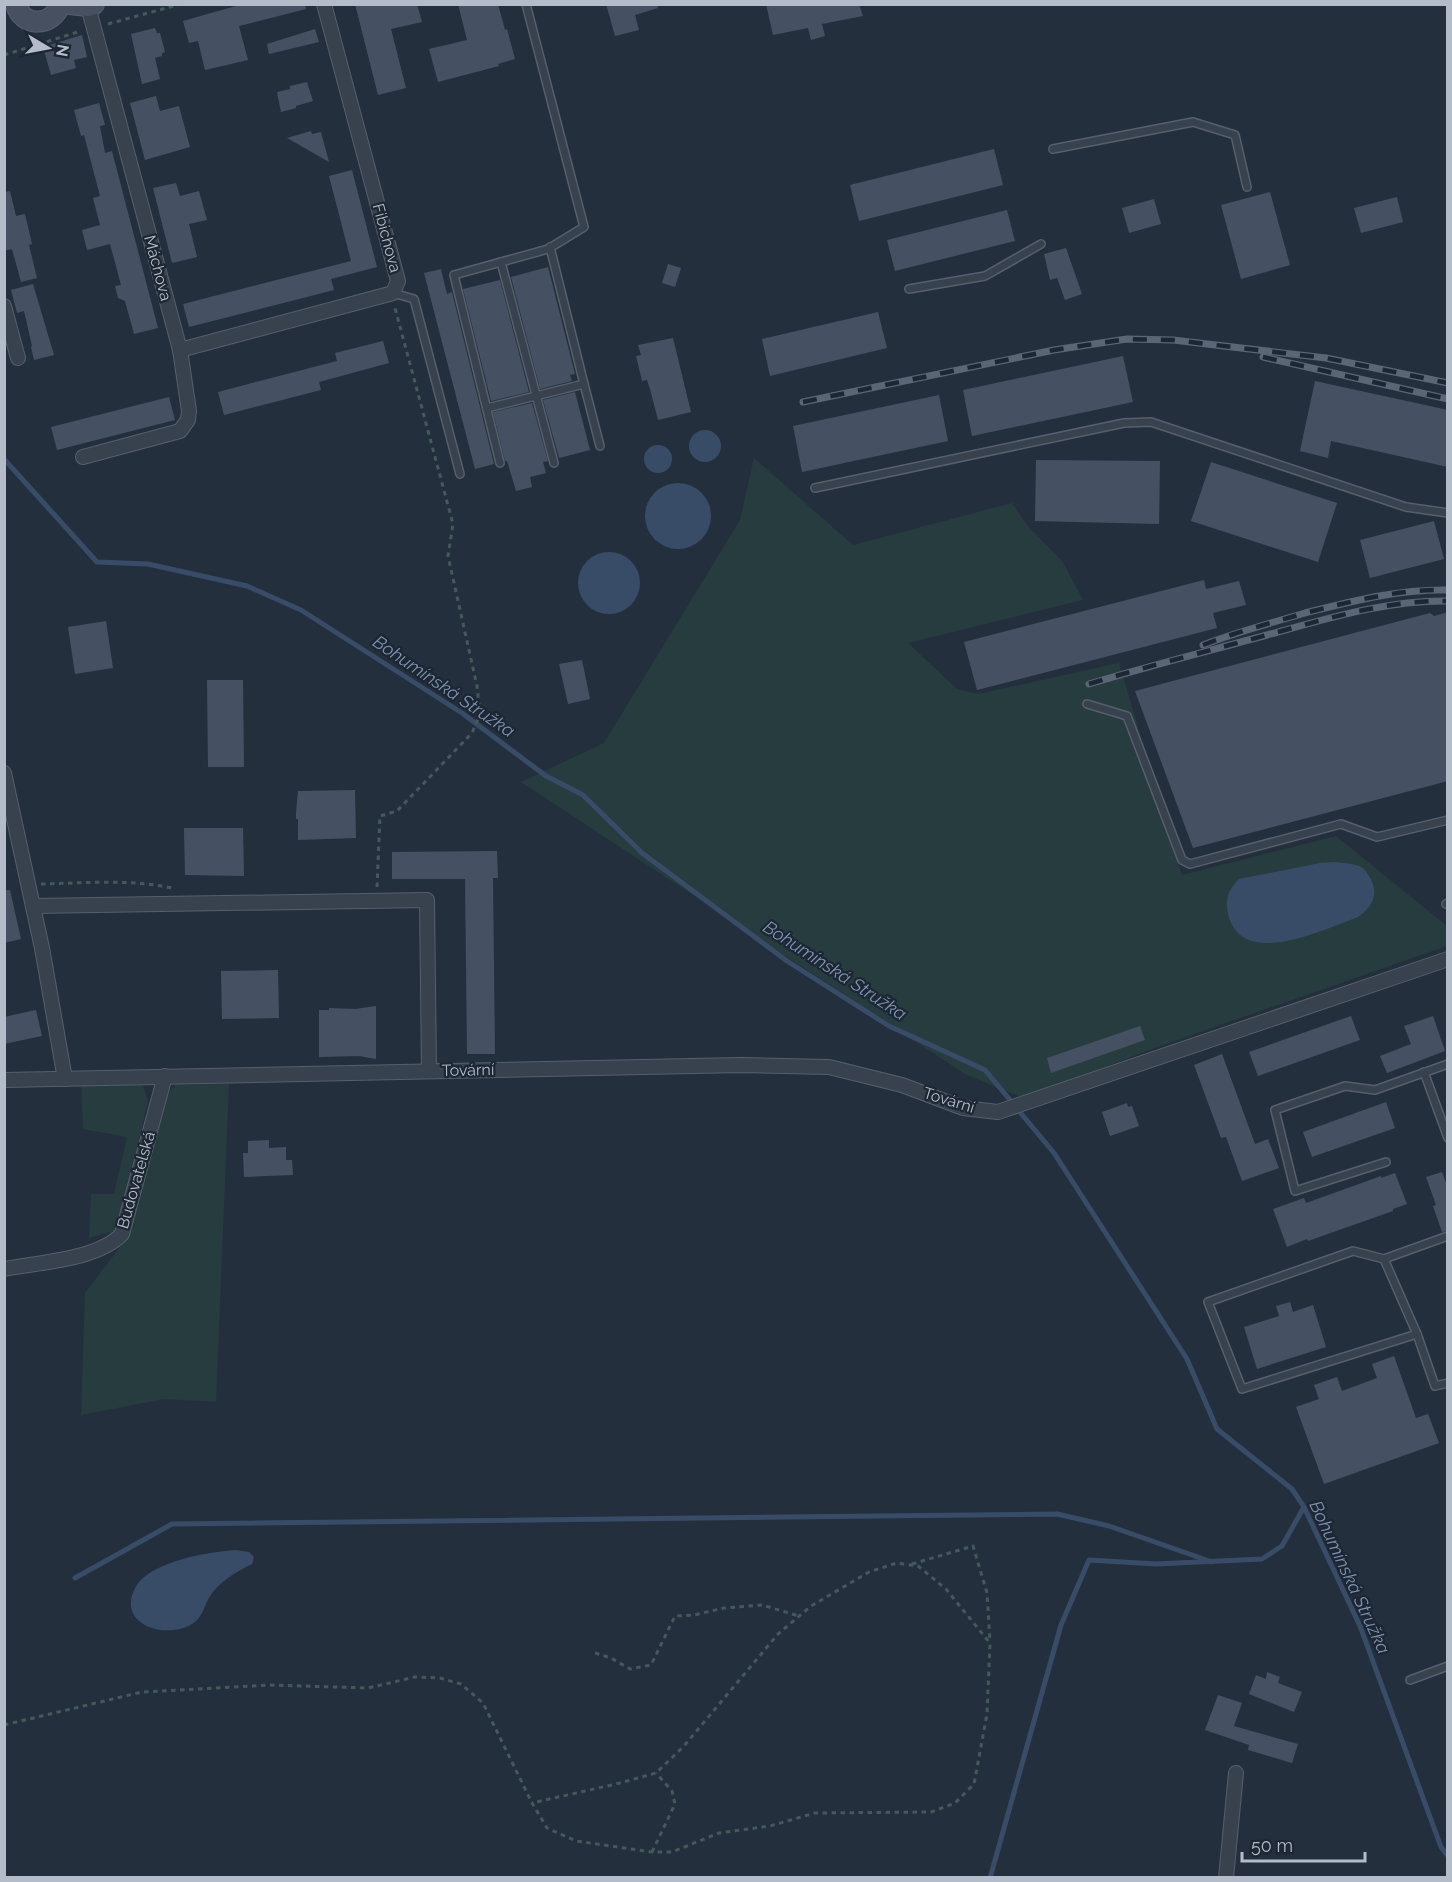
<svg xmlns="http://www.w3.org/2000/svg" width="1452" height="1882" viewBox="0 0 1452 1882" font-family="Raleway,sans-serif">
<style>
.green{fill:#263c3f}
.water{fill:#394c67}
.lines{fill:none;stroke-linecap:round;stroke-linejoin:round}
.stream{stroke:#394c67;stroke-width:5}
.building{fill:#455162}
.service-casing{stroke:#565f6c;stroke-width:10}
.minor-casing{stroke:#565f6c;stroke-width:16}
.secondary-casing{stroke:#565f6c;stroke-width:22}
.path{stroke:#44595c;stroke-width:3;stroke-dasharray:4.5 4.5;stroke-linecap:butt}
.service{stroke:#38414e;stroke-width:7}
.minor{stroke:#38414e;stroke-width:14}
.secondary{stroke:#465061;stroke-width:20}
.rail-casing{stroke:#5a6575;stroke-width:7}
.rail{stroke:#1d2633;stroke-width:4.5;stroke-dasharray:14;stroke-linecap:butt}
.labels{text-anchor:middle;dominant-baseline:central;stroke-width:4.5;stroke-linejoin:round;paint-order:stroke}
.street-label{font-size:16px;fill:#b4bcc9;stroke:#1d2633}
.water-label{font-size:18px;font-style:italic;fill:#7c92b1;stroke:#1d2633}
</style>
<rect width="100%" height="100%" fill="#242f3e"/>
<!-- green -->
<g class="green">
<path d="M754,458L853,545L1012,503L1027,525L1063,562L1083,600L908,643L957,689L978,694L1119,663L1182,875L1336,836L1447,926V946L1160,1046L1023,1098L965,1074L521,782L604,743L740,520Z"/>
<path d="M229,1084L216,1402L164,1399L81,1415L85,1293L127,1238L162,1102L175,1085Z"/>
<path d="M143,1085L148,1101L117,1230L89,1238L91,1194H114L127,1137L83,1129L81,1086Z"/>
</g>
<!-- water -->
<g class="water">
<circle cx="705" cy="446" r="16"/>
<circle cx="658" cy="459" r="14"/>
<circle cx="678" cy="516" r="33"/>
<circle cx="609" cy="583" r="31"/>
<path d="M1334,862C1342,863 1351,863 1359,866C1364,868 1366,871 1369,876C1380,893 1373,906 1358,917C1325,929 1244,969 1229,917C1224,902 1228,889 1239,879L1320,863Z"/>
<path d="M236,1550L249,1552L254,1557L252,1564C236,1572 218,1582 209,1598C203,1608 203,1617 192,1624C166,1640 116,1625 135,1588C149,1561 209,1552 236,1550Z"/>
</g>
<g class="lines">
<!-- stream -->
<g class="stream">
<path d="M4,459L97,562L148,564L247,586L301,610L462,713L546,776L583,795L642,853L787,961L889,1026L985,1070L1054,1153L1187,1359L1217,1429L1292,1489L1304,1507L1360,1626L1441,1847L1448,1856"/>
<path d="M75,1578L172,1524L1057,1514L1109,1526L1212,1562"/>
<path d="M990,1878L1061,1625L1089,1560L1156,1564L1262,1559L1282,1546L1304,1507"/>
</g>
</g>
<!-- building -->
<g class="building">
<path d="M243,4H305L306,9L239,26L248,60L205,70L198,41L189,43L183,21Z"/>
<path d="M355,4H417L422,22L391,29L406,88L378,95Z"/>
<path d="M458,4H498L505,30L507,29L515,59L498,64L499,66L438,82L429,49L467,40Z"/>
<path d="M606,4H658V8L635,15L639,30L615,36Z"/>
<path d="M766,4H859L863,16L822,24L825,36L811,40L808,28L773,35Z"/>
<path d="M155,28L157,33H160L165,52L162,53V56L155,58L160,79L142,84L131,34Z"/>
<path d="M315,29L319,42L269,54L267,44Z"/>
<path d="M82,35L87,57L74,60L76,68L51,75L43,47Z"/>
<path d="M307,82L313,101L296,106V108L281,112L277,92L290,89V86Z"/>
<path d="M156,96L160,111L179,106L190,147L145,160L130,103Z"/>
<path d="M99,103L105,125L100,126L105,153L112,151L158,328L134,334L125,301L118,298L115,286L121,285L110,244L87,250L82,230L100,225L93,198L100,196L84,135L81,136L74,110Z"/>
<path d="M311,131L312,134L321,132L329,162L287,138Z"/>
<path d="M994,149L1003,185L859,221L850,185Z"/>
<path d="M352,170L377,267L331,279L334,290L189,327L183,304L351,261L329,176Z"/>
<path d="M176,183L180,196L199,191L207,220L189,224L197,257L172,263L153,188Z"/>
<path d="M10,191L16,216L25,214L32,244L29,245L37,278L21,282L12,249L4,251V192Z"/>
<path d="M1270,192L1290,265L1241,279L1221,205Z"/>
<path d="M1397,197L1403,222L1361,233L1354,208Z"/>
<path d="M1154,199L1161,224L1129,233L1122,208Z"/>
<path d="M1007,210L1015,241L895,271L887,240Z"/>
<path d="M1066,248L1082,294L1065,300L1057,278L1050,280L1044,254Z"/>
<path d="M668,264L681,268L675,287L662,283Z"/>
<path d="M548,267L575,374L570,375L572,381L540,389L511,277Z"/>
<path d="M441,269L447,294L452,292L494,464L475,469L424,273Z"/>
<path d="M500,280L529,392L491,401L463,289Z"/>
<path d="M33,284L54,355L34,360L31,347L32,346L24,311L17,313L11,290Z"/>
<path d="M878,312L887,348L770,376L762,339Z"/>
<path d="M673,338L691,412L658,420L650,389L647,380L642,381L636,356L641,355L638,345Z"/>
<path d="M383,341L389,363L319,382L321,390L224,415L218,392L337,361L335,353Z"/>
<path d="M1123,356L1133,402L972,436L963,390Z"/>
<path d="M1315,381L1448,410V467L1331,441L1328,458L1300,451Z"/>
<path d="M575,392L590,450L559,458L543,400Z"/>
<path d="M939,395L948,441L802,472L793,426Z"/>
<path d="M169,397L175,420L57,450L51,427Z"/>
<path d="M532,403L548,461L543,462L546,473L530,477L532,487L516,491L507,461H505L493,412Z"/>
<path d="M1036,460L1160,461L1159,524L1035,521Z"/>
<path d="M1211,462L1337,503L1318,562L1191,521Z"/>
<path d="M1434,521L1444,559L1370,578L1360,540Z"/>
<path d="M1204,580L1206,589L1239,581L1246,605L1213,613L1217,628L977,690L964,642Z"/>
<path d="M1448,612V781L1193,848L1135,691L1430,613L1434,616Z"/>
<path d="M106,621L113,668L75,674L68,627Z"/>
<path d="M582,660L590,699L568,704L559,664Z"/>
<path d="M207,680H243L244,767H208Z"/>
<path d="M355,790L356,838L298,840V819H296V813L298,791Z"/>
<path d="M184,828H243L244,876L185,875Z"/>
<path d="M497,851L498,878H493L495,1054H467L465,879H392V852Z"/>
<path d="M4,890H10L21,939L4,943Z"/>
<path d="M278,970L279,1018L222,1019L221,971Z"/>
<path d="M376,1006V1059L359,1056L319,1057V1010H329V1008L355,1009Z"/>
<path d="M36,1010L42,1036L4,1044V1017Z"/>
<path d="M1351,1016L1360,1040L1258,1076L1249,1052Z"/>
<path d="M1433,1016L1445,1051L1387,1073L1380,1056L1411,1044L1404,1026Z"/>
<path d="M1140,1026L1145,1040L1051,1073L1047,1058Z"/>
<path d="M1222,1054L1255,1144L1268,1139L1279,1168L1242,1181L1226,1137L1221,1138L1194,1065Z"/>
<path d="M1386,1102L1395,1128L1312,1157L1303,1132Z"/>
<path d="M1127,1103L1128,1107L1132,1106L1139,1126L1110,1136L1102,1112Z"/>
<path d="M269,1140V1148L286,1147V1160H292L293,1175L244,1177L243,1153H248V1141Z"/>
<path d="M1442,1172L1448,1188V1231L1442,1232L1433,1206L1436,1205L1426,1177Z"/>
<path d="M1395,1173L1407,1204L1393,1209V1211L1308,1241L1307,1239L1287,1247L1273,1209L1304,1198L1306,1203L1381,1176V1178Z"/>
<path d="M1290,1302L1293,1312L1313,1305L1326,1347L1257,1369L1244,1327L1279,1316L1276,1306Z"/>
<path d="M1394,1356L1416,1418L1428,1414L1439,1443L1324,1484L1296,1407L1319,1399L1314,1385L1337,1377L1342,1391L1377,1378L1372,1364Z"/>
<path d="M1267,1672L1280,1677L1278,1683L1302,1692L1294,1712L1249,1694L1256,1675L1266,1679Z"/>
<path d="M1218,1695L1242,1703L1234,1726L1298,1744L1292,1763L1248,1750L1249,1745L1205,1730Z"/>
</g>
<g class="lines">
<!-- service casing -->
<g class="service-casing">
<g id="service">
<path d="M1053,149L1193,122L1235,135L1247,187"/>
<path d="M501,262L554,463"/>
<path d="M909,289L985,276L1041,244"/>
<path d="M393,293L414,299L460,474"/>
<path d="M584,384L600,446"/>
<path d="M487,408L584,384L550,247"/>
<path d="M500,463L454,275L548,249L584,227L526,4"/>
<path d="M815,488L1124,423L1151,422L1406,507L1448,513"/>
<path d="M1087,704L1127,716L1182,860L1190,864L1341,824L1377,837L1448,820"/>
<path d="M1446,904L1448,903"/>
<path d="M1424,1072L1448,1138"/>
<path d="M1386,1162L1295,1191L1275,1110L1345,1086L1375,1090L1448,1064"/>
<path d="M1384,1259L1417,1334L1242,1389L1208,1302L1353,1251L1384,1259L1448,1236"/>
<path d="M1417,1334L1435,1386L1448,1383"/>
<path d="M1410,1680L1448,1666"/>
</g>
</g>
<!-- minor casing -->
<g class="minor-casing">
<g id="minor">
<path d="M4,306L18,358"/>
<path d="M180,350L393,293L398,281L324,4"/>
<path d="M83,457L180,431L188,420L189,411L180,350L88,6"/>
<path d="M4,773L42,948L65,1079"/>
<path d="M33,906L427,900L429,1071"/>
<path d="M4,1080L742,1065L829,1067L902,1085L963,1108L998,1112L1448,959"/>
<path d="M4,1269C40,1262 97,1260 122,1234L165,1076"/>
<path d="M1226,1878L1236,1773"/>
</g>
</g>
<!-- secondary casing -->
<g class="secondary-casing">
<g id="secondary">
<path d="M16,4C22,28 53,27 60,4"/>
<path d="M70,4L88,6L94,4"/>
</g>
</g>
<!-- path -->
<g class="path">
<path d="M108,24L181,4"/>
<path d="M4,55L81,31"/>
<path d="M41,884C85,883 130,879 172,888"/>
<path d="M377,887L380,816L397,811L472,733L480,714L477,686L448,556L453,524L395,308"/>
<path d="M912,1564L973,1546L987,1593L990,1642"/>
<path d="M595,1653L611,1658L630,1669L651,1665L675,1616L694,1615L724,1608L762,1605L799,1616"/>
<path d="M4,1725L142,1692L269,1685L368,1688L415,1677L440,1678L461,1684L483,1703L532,1803L547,1828L576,1841L652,1852H672L719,1833L770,1826L815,1813L931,1812L955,1803L974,1784L987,1714L990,1643L946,1589L918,1566L897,1563L869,1572L811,1606L778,1634L684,1746L656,1773L616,1784L532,1803"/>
<path d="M652,1852L675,1804L672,1791L656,1773"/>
</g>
<!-- service -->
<use href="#service" class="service"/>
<!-- minor -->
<use href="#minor" class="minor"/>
<!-- secondary -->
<use href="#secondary" class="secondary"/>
<!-- rail casing -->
<g class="rail-casing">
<g id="rail">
<path d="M1263,357L1448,399"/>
<path d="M803,402L1054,350L1127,339L1173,340L1326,358L1448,383"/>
<path d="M1203,645C1236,632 1271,623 1305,613C1353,601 1398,589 1448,590"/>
<path d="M1089,684C1148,666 1208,651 1267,635C1326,619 1386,600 1448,601"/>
</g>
</g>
<!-- rail -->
<use href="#rail" class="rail"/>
</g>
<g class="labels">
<!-- street labels -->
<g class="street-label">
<text transform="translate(387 238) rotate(75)">Fibichova</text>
<text transform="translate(158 268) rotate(75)">Máchova</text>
<text transform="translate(468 1070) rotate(-1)">Tovární</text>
<text transform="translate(949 1100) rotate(17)">Tovární</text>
<text transform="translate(136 1180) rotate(-74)">Budovatelská</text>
</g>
<!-- water labels -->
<g class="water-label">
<text transform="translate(444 686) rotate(34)">Bohumínská Stružka</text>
<text transform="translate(835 970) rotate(33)">Bohumínská Stružka</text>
<text transform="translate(1350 1577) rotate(65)">Bohumínská Stružka</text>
</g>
</g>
<!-- border -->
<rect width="1452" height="1882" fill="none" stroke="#b4bcc9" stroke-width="12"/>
<!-- north arrow -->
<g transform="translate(48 48) rotate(100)" stroke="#1d2633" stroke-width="4.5" paint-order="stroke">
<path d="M0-4.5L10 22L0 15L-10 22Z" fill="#b4bcc9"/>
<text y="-9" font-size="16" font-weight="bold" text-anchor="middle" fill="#b4bcc9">N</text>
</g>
<!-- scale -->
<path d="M1242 1852v9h123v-9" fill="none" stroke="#b4bcc9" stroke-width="3"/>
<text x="1251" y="1852" font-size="18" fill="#b4bcc9" stroke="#1d2633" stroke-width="4.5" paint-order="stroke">50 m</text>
</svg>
